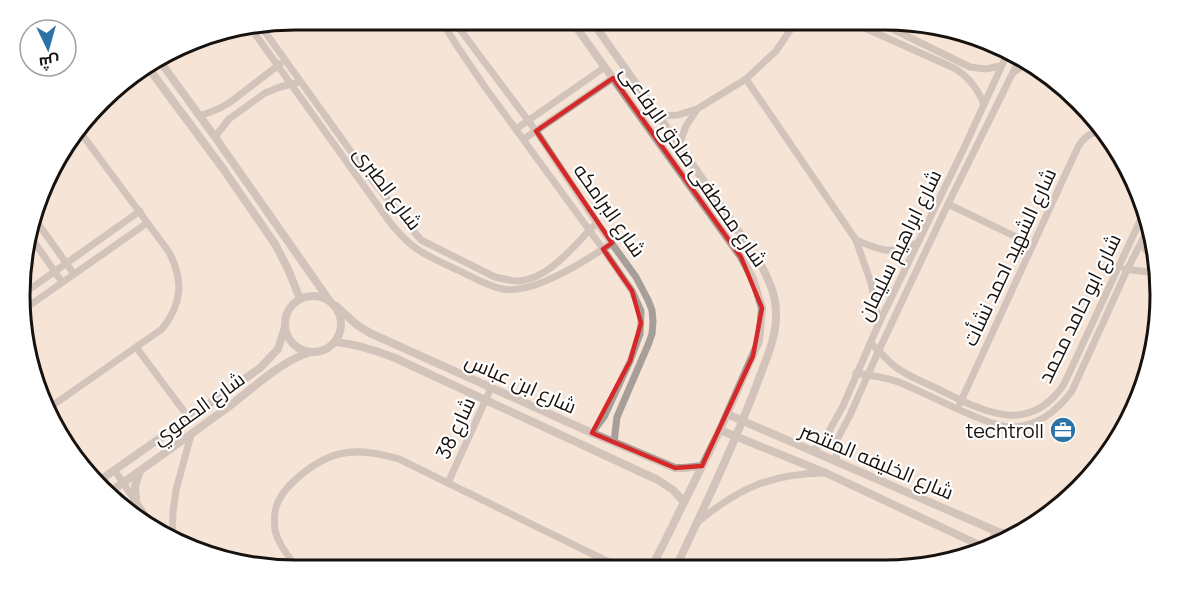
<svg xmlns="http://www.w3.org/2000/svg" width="1180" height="590" viewBox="0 0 1180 590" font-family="Manrope,Cairo,sans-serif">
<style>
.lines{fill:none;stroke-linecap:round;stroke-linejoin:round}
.minor{stroke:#a69e98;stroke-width:7}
.tertiary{stroke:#a69e98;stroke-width:8}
.marked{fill:none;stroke:#d62828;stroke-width:4.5;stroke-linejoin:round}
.labels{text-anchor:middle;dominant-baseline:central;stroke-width:4.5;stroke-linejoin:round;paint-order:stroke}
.street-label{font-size:20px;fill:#18120e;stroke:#fff}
.poi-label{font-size:20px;fill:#18120e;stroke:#fff;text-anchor:end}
.rim{fill:none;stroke:#18120e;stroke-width:3}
</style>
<rect width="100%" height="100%" fill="#f6e4d7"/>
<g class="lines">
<!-- minor -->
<g class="minor">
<path d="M441,20L457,46L485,87L603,249L632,291L641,311L640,334L630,361L604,417L592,433"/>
<path d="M453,20L536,131L597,223L636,277L648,300L652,310L653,321L652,334L648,345L617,417L614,442"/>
<path d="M847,20L954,68C969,77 977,88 984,104"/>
<path d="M874,20L970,67L985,69L1001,66"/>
<path d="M260,25L365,171L415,233L421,240L495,277C503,279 511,281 519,281C552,278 575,243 597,223"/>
<path d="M250,27L389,221C410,248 421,253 451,267C468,274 485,286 503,289C533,295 587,260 612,243"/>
<path d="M1014,72L1027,63"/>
<path d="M746,79L856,240L871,283L879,323"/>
<path d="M200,116L218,109L229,103L280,64"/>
<path d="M659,116L678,115L697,109L746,79L776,51L797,20"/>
<path d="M516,129L605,67"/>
<path d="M215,137L229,119L265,93L280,87L296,83"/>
<path d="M524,139L613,78"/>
<path d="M679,145L686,126L696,111"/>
<path d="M948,204L1033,245"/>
<path d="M34,218L74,274"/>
<path d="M28,233L62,282"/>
<path d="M856,240C882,251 891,255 917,243"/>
<path d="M1142,241L1145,249L1153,257"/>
<path d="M1125,269L1155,273"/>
<path d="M23,294L140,211"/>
<path d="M23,310L147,223"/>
<path d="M870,343C879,350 885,358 893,365C906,376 924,382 938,389C983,411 1029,437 1064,384L1146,208"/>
<path d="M136,347L189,418"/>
<path d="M856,373C871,376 887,377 901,383C927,394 951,407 976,417C987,421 1000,427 1011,427C1037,427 1057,411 1072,391L1127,270L1149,227"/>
<path d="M960,403L1078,147C1084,137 1090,133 1102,130"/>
<path d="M46,410L162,329C182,304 184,281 169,252L78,129"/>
<path d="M812,451L820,444L828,433L843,406L879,323L964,148L1009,50"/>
<path d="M836,462L837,440L850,415L879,350L948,204L1020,58"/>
<path d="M115,471L154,528"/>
<path d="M103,479L121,505"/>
<path d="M448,483L491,388"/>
<path d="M699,521C739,488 771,474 823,473"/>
<path d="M172,541L173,512L176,490L191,435"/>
<path d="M987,550L996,531"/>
<path d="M298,570C290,557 278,545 275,530C274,521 274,510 278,502C287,482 318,459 339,454C359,449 379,453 399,459L623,569"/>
<path d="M337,570C359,563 377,564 399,570"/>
</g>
<!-- tertiary -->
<g class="tertiary">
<path d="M571,20L741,257L753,279L762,308L759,341L720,430L651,569"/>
<path d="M591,20L659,116L759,261C768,278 776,294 776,313C777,338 765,361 757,384C733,447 704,508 675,569"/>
<path d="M159,60L215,137L329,300"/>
<path d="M147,66L224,170L275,244L288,269L300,299"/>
<circle cx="313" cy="324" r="28"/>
<path d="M336,306L357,325L370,333L592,433L675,468H684L702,466"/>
<path d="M335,342C357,344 375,350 395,358L658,480L673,490L684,502"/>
<path d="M727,414L996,531L1014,536"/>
<path d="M720,430L826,473L990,550"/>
<path d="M96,483L260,368L278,349L285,327"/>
<path d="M107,494C147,466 187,437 227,408C252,389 282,360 311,352"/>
<path d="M136,501L135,486L140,471"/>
</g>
</g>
<!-- marked area -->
<path d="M0 0H1180V590H0ZM613,78L741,257L762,308L753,356L702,466L675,468L592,433L630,361L641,323L632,291L603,249L612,243L536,131Z" fill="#f6e4d7" fill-opacity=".55" fill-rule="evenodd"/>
<path class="marked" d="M613,78L741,257L762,308L753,356L702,466L675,468L592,433L630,361L641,323L632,291L603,249L612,243L536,131Z"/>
<!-- icons -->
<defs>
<g id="office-disc" transform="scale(1.35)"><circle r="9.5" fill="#2d72a7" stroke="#fff"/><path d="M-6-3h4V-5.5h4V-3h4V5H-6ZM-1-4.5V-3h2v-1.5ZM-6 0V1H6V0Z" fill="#fff"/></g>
</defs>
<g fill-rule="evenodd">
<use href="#office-disc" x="1063" y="430"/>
</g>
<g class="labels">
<!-- street labels -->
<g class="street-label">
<text transform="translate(694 166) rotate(55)">شارع مصطفى صادق الرفاعى</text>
<text transform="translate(388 188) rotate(53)">شارع الطبرى</text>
<text transform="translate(610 210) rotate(55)">شارع البرامكه</text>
<text transform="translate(899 245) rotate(-64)">شارع ابراهيم سليمان</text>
<text transform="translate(1009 257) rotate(-65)">شارع الشهيد احمد نشأت</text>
<text transform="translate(1079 308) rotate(-64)">شارع ابو حامد محمد</text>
<text transform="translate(521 383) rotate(24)">شارع ابن عباس</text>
<text transform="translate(198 408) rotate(-36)">شارع الحموي</text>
<text transform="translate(455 428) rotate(-65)">شارع 38</text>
<text transform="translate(877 461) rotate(23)">شارع الخليفه المنتصر</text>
</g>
<!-- poi labels -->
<g class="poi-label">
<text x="1044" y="430">techtroll</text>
</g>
</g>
<!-- crop -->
<path d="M0 0H1180V590H0ZM295 30H885A265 265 0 0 1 1150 295V295A265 265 0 0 1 885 560H295A265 265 0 0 1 30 295V295A265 265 0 0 1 295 30Z" fill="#fff" fill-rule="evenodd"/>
<path class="rim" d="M295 30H885A265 265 0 0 1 1150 295V295A265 265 0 0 1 885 560H295A265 265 0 0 1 30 295V295A265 265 0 0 1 295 30Z"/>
<!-- north arrow -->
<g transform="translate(48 48) rotate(175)"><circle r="28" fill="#ffffff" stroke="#a3a09f" stroke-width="1.5"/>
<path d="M0-4.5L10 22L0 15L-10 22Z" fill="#2d72a7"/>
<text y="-9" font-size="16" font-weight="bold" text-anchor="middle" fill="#18120e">ش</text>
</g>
</svg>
